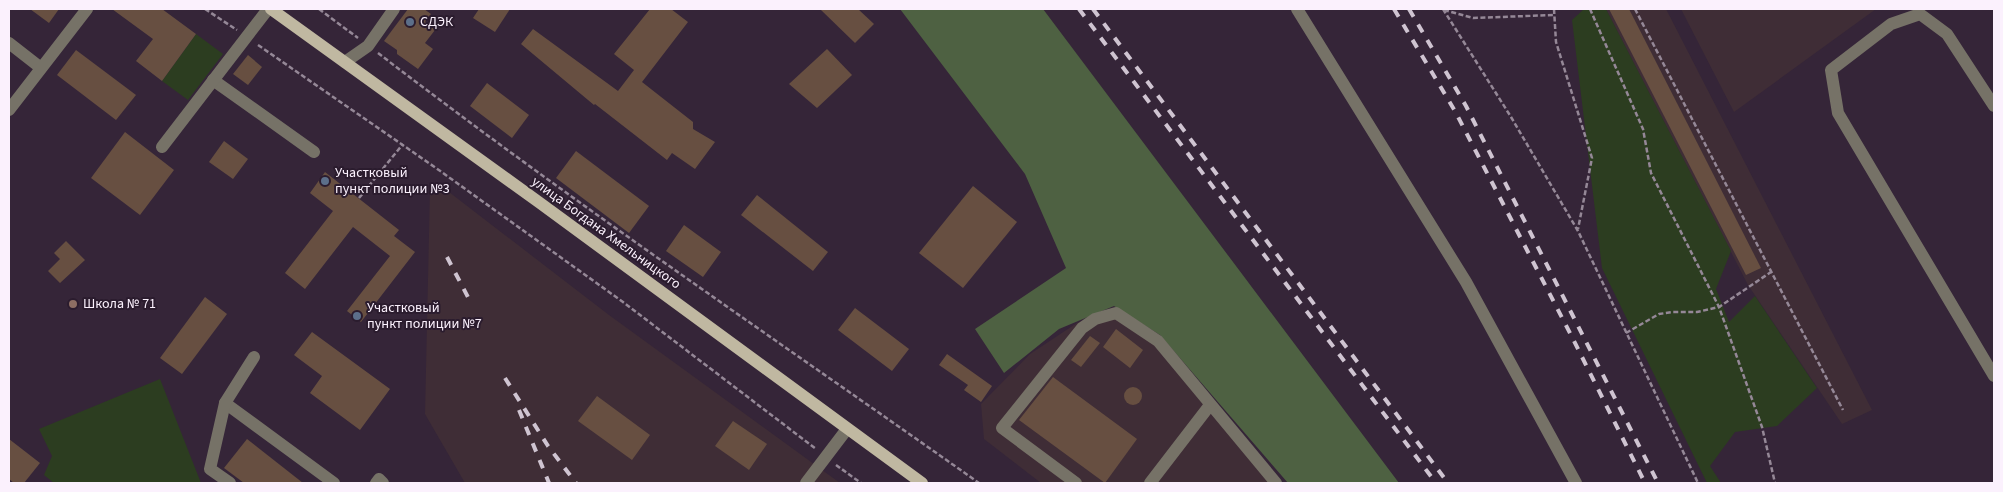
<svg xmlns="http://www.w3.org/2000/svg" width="2003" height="492" viewBox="0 0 2003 492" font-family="'Source Sans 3',sans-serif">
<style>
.industrial{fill:#3f2d36}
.green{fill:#2c3d20}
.forest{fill:#4e6142}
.building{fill:#674f41}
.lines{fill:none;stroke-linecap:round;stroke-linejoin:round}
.path{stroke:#958897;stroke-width:2.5;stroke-dasharray:5 2.5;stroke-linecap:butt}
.minor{stroke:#767267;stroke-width:12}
.major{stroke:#c0b8a1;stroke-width:12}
.rail{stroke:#cfc4d1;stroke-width:4;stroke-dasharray:9 9;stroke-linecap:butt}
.service-dot{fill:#5c6f8a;stroke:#2b1c2e;stroke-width:2}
.education-dot{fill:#8d6e63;stroke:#2b1c2e;stroke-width:2}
.labels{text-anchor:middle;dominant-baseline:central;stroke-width:4;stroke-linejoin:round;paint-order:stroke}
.poi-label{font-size:14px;fill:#fbf1fd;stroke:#2b1c2e;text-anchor:start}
.street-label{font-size:14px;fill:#fbf1fd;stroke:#2b1c2e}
</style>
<rect width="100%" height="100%" fill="#352538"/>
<!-- industrial -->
<g class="industrial">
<path d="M1606,9H1666L1872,410L1842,424L1748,285Z"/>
<path d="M1681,9H1876L1734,112Z"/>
<path d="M430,189L449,192L609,315L840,483H465L425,414Z"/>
<path d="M1114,308L1160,338L1281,483H1041L984,439L981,404L1030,354L1077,323Z"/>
</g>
<!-- green -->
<g class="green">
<path d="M1584,9H1606L1731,251L1716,289L1729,322L1755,296L1817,388L1777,426L1735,432L1710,466L1721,483H1707L1602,268L1572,20Z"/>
<path d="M196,34L223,54L188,100L162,81Z"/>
<path d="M160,379L201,483H54L44,475L52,456L39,429Z"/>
</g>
<!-- forest -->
<path class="forest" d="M900,9H1043L1399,483H1288L1160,335L1114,306L1059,329L1004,373L975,329L1066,268L1025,174Z"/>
<!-- building -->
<g class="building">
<path d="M30,9H59L49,23Z"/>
<path d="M112,9H162L196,34L162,81L136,61L153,39Z"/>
<path d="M408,9H424L431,14L425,22L435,30L425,43L433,49L418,69L397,54V50L384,41Z"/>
<path d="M479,9H510L495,32L473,18Z"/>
<path d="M650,9H671L688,22L642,82L693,122V129L715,142L695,169L672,153L667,160L595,104L594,105L521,44L533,29L618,91L634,70L614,54Z"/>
<path d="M820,9H858L874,24L855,43Z"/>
<path d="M1609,9H1629L1761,268L1746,275Z"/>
<path d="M827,49L852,75L817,108L789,84Z"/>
<path d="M76,50L136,95L116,120L57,75Z"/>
<path d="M248,55L262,67L248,85L233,74Z"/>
<path d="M487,83L529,115L512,138L470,106Z"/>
<path d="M125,132L174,170L140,215L91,178Z"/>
<path d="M224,141L248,159L233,179L209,162Z"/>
<path d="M576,151L649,206L629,233L556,178Z"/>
<path d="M325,172L399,230L394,236L415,252L361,322L347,311L390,256L353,227L305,289L285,273L333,211L310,193Z"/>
<path d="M973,186L1017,222L963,288L919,253Z"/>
<path d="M757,195L828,252L813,271L741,215Z"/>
<path d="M684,225L721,252L703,277L666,251Z"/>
<path d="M66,241L85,260L60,283L48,271L60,259L54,253Z"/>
<path d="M205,297L227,314L182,374L160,358Z"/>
<path d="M855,308L909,349L892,371L838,330Z"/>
<path d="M1116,329L1143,350L1130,368L1103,347Z"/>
<path d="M312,332L390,389L360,430L310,393L322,376L294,355Z"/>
<path d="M1090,336L1100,343L1081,367L1071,360Z"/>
<path d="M947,354L992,386L981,402L964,390L968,385L939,365Z"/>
<path d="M1053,377L1137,439L1105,483L1019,420Z"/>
<circle cx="1133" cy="396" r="9"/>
<path d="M597,396L650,435L632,460L578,421Z"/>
<path d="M733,421L767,444L749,470L715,446Z"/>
<path d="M9,439L40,463L24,483H14L9,479Z"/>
<path d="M247,439L303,483H244L224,468Z"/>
</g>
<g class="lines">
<!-- path -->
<g class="path">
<path d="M205,9L237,30"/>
<path d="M319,9L358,38"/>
<path d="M1443,9L1511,117L1578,231L1698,483"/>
<path d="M1554,9L1556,42L1592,158L1578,229"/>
<path d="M1590,9L1643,129L1651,173L1719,307L1762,427L1775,483"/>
<path d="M1635,9L1843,410"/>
<path d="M1444,10L1473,18L1554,15"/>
<path d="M258,45L436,168L623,302L816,449"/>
<path d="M378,53C573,203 778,341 979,483"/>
<path d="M359,198L403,144"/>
<path d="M1626,333L1659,314L1673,312H1697L1719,307L1771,272"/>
<path d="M836,465L861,483"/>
</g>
<!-- minor -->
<g class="minor">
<path d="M1297,9L1466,282L1576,483"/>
<path d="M9,43L41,68"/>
<path d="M345,62L368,46L394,9"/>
<path d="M213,80L314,152"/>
<path d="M1994,106L1947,34L1920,14L1891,24L1831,70L1838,113L1994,376"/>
<path d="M9,110L87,9"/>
<path d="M162,147L268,9"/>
<path d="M225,403L334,483"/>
<path d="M230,483L210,469L225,403L254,357"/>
<path d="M376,483L379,479L383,483"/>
<path d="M806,483L847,429"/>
<path d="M1076,483L1002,428L1082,328L1095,319L1116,313L1158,341L1276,483"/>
<path d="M1150,483L1210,405"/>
</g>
<!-- major -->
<path class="major" d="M271,9L540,203L922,483"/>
<!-- rail -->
<g class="rail">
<path d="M1079,9L1436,483"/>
<path d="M1093,9L1448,483"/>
<path d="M1394,9L1455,111L1572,337L1645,483"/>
<path d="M1409,9L1466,106L1658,483"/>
<path d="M447,257L470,301"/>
<path d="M505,378L548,446L576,483"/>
<path d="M519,410L549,483"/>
</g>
</g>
<!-- markers -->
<g class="service-dot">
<circle cx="410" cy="22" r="5"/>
<circle cx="325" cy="181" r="5"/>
<circle cx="357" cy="316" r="5"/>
</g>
<circle class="education-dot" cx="73" cy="304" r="5"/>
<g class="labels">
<!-- poi labels -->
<g class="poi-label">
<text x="420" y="22">СДЭК</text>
<text x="335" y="173">Участковый<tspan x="335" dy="16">пункт полиции №3</tspan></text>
<text x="83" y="304">Школа № 71</text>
<text x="367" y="308">Участковый<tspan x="367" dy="16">пункт полиции №7</tspan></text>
</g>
<!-- street labels -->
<g class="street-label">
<text transform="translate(606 233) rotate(36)">улица Богдана Хмельницкого</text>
</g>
</g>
<!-- border -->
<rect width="2003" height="492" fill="none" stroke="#fbf1fd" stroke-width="20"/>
</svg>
